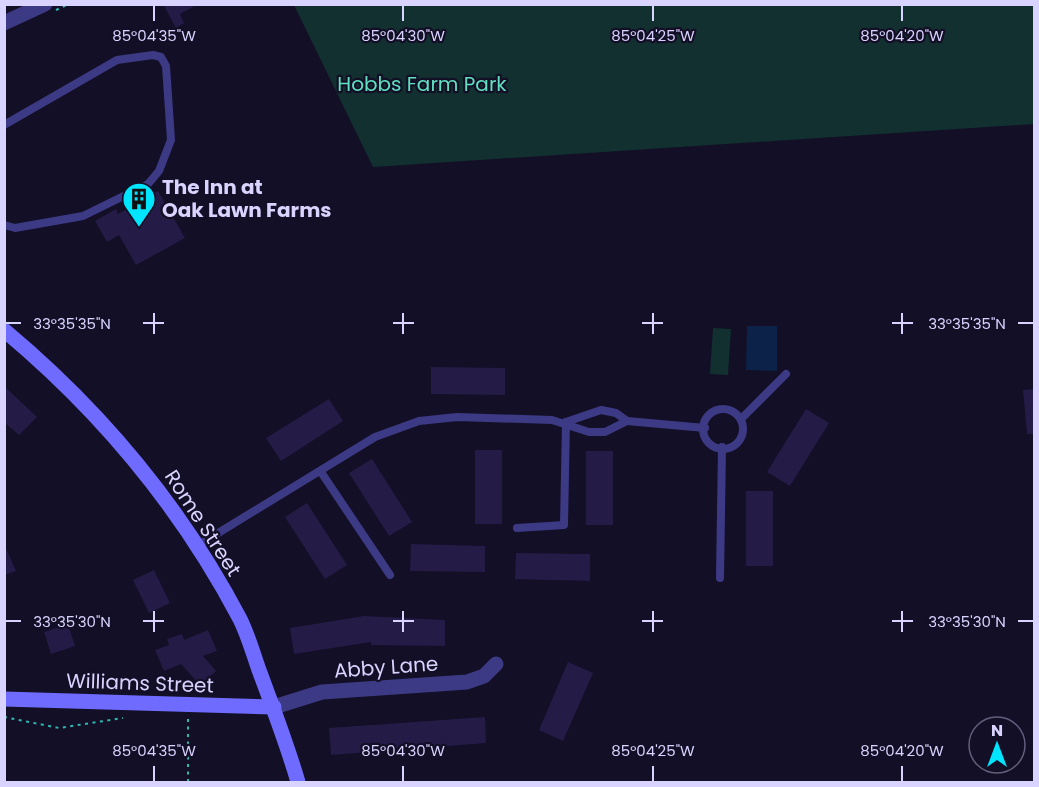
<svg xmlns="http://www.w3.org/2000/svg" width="1039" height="787" viewBox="0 0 1039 787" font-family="Poppins,sans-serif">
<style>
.green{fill:#12302f}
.water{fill:#0c2248}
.building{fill:#241b47}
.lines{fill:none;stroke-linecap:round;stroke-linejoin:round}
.path{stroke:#2fb8b0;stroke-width:2;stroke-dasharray:3 4.5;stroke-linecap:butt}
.lane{stroke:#3d3a85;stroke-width:8}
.street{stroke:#3d3a85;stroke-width:15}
.secondary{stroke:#6f6bff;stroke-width:15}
.ticks{fill:none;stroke:#d9d4ff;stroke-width:2}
.labels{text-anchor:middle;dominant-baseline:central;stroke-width:4.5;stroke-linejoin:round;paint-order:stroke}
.park-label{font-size:20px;fill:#5fe0c0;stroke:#130f26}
.poi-label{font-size:20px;font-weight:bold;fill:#d9d4ff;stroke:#130f26;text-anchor:start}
.street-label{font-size:20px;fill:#d9d4ff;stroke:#130f26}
.ticks-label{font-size:15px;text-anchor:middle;fill:#d9d4ff;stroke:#130f26;stroke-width:4.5;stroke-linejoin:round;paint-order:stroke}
</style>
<rect width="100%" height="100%" fill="#130f26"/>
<!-- green -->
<g class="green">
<path d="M294,5H1034V124L373,167Z"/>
<path d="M713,328L731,329L728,375L710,374Z"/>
</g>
<!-- water -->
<path class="water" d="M747,326H777V371L746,370Z"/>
<!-- building -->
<g class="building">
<path d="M163,4H198L180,14L184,23L176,28Z"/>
<path d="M158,191L185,238L136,265L119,235L107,242L95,221L116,209L118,214Z"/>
<path d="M431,367L505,368V395L431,394Z"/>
<path d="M4,386L37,417L19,435L4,422Z"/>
<path d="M1035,389V434H1027L1023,390Z"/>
<path d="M329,399L343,421L281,461L266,438Z"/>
<path d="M806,409L829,423L790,486L767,472Z"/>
<rect x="475" y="450" width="27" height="74"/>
<rect x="586" y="451" width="27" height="74"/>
<path d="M372,459L412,522L389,536L349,473Z"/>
<rect x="746" y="491" width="27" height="75"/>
<path d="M307,503L347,565L325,579L285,517Z"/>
<path d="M4,544L16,571L4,575Z"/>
<path d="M411,544L485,546V572L410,571Z"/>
<path d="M516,553L590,554V581L515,579Z"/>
<path d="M154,570L170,603L149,613L133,580Z"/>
<path d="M364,616L445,620V646L371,645V642L294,654L290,628Z"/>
<path d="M68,624L75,646L51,654L44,632Z"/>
<path d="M208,630L217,651L203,656L216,671L200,685L181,664L164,671L155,650L169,645L167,639L182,634L184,640Z"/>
<path d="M568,662L593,673L563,741L539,730Z"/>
<path d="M485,717L486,743L331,755L329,728Z"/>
</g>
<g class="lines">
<!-- path -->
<g class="path">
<path d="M56,10L69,4"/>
<path d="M4,717L59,728L123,718"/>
<path d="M188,782V718"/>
</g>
<!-- lane -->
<g class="lane">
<path d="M4,125L117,60L153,55L161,57L166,66L171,140L159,171L148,184L83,216L15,228L4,225"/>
<circle cx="723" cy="429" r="20"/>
<path d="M741,419L786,374"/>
<path d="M566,422L601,410L616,413L627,421L705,428"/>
<path d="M321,472L390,575"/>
<path d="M517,528L564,525L566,422"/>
<path d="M197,546L375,437L419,421L457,417L552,420L589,432H605L627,421"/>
<path d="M720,578L722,447"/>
</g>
<!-- street -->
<g class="street">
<path d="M4,23L45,4"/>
<path d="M274,707L322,692L467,682L484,676L496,664"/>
</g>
<!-- secondary -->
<g class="secondary">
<path d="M4,330C101,411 181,507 240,619C248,635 253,653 259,670C273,708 287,744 298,782"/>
<path d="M4,699L274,707"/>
</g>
</g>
<!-- ticks -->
<path class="ticks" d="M154,6V21M403,6V21M653,6V21M902,6V21M154,313V334M403,313V334M653,313V334M902,313V334M6,323H21M143,323H164M393,323H414M642,323H663M892,323H913M1018,323H1033M154,611V632M403,611V632M653,611V632M902,611V632M6,621H21M143,621H164M393,621H414M642,621H663M892,621H913M1018,621H1033M154,766V781M403,766V781M653,766V781M902,766V781"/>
<!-- icons -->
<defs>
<g id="building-pin" transform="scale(1.725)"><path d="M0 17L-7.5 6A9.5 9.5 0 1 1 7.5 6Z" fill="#00e5ff" stroke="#130f26"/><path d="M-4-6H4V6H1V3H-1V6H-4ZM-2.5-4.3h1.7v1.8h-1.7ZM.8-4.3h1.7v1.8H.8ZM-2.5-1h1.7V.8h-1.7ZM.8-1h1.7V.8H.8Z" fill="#111"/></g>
</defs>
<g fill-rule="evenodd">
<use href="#building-pin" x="139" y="199"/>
</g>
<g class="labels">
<!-- park labels -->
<g class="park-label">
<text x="422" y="84">Hobbs Farm Park</text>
</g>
<!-- poi labels -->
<g class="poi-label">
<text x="162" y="187">The Inn at<tspan x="162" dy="23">Oak Lawn Farms</tspan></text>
</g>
<!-- street labels -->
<g class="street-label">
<text transform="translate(203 523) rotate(57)">Rome Street</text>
<text transform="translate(386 667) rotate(-4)">Abby Lane</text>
<text transform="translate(140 683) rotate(2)">Williams Street</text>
</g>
</g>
<g class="ticks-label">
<text x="154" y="41">85°04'35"W</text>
<text x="403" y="41">85°04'30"W</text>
<text x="653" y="41">85°04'25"W</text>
<text x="902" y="41">85°04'20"W</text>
<text x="72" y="329">33°35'35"N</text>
<text x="967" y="329">33°35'35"N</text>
<text x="72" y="627">33°35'30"N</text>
<text x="967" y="627">33°35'30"N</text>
<text x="154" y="756">85°04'35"W</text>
<text x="403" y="756">85°04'30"W</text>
<text x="653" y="756">85°04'25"W</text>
<text x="902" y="756">85°04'20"W</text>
</g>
<!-- border -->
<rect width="1039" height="787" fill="none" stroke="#d9d4ff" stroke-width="12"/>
<!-- north arrow -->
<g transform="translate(997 745)"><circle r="28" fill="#130f26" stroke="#625e7d" stroke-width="1.5"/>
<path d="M0-4.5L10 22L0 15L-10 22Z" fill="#00e5ff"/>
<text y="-9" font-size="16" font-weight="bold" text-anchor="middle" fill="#d9d4ff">N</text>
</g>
</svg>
